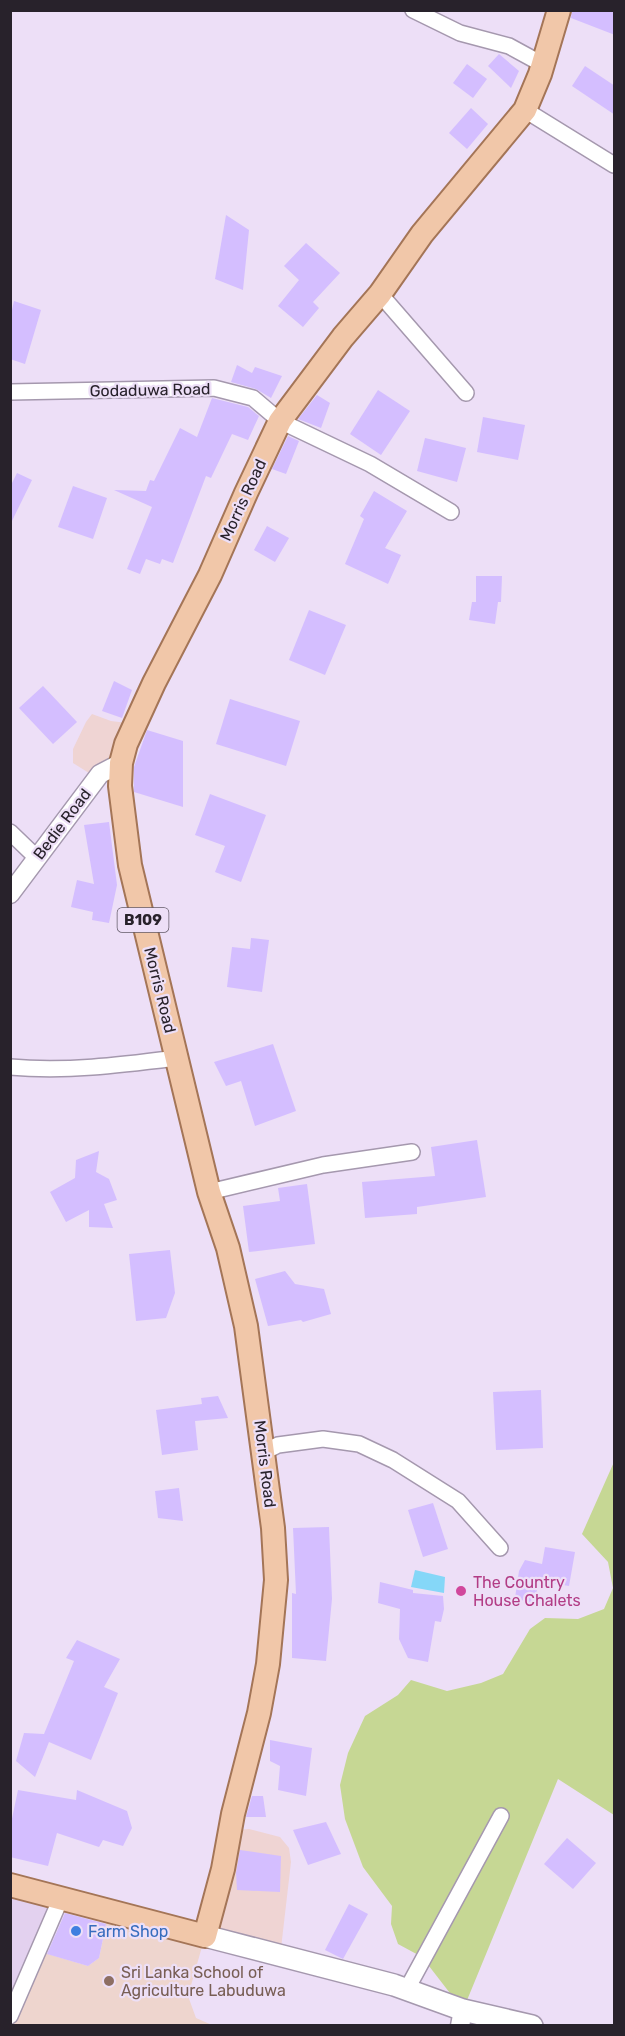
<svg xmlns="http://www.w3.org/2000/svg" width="625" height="2036" viewBox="0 0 625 2036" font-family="Rubik,sans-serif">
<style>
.commercial{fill:#efd4d3}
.built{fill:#e3d1ef}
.education{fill:#eed5ce}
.green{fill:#c6d794}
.water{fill:#85d7f8}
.building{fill:#d4beff}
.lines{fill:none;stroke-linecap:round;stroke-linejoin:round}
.minor-casing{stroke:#a598ae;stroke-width:18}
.tertiary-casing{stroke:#a598ae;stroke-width:21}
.secondary-casing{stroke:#a598ae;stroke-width:24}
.primary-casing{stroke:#a47557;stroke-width:26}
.minor{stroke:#fff;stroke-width:15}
.tertiary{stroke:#fff;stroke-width:18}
.secondary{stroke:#fff;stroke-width:21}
.primary{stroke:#f1c7a9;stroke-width:22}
.hotel-dot{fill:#d1479c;stroke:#eddff7;stroke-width:2}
.shop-dot{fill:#3f7fe0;stroke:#eddff7;stroke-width:2}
.education-dot{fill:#8d6e63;stroke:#eddff7;stroke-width:2}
.labels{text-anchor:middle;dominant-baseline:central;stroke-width:4.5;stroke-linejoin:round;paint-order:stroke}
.shield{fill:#eddff7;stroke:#635b68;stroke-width:1.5}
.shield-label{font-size:15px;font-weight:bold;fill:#28222b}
.street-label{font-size:16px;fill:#28222b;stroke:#eddff7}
.hotel-label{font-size:16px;fill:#b23c85;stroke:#eddff7;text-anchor:start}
.shop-label{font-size:16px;fill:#366cbe;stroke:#eddff7;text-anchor:start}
.education-label{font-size:16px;fill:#785e54;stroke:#eddff7;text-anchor:start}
</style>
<rect width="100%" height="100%" fill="#eddff7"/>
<!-- commercial -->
<g class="commercial">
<path d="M92,714L111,721L135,724L97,778L73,763V749L86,722Z"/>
<path d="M249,1829L280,1837L289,1848L291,1862L280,1957L205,1936L237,1830Z"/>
</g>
<!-- built -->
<path class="built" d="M10,1885L61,1898L10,2011Z"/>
<!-- education -->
<path class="education" d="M109,1911L205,1936L188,1996L196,2018L212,2025L11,2026V2016L38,1951L88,1966L99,1958Z"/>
<!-- green -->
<path class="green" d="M614,1462V1815L558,1779L463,2010L422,1957L398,1944L391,1924L392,1906L363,1867L345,1819L340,1785L348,1753L365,1716L398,1695L411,1680L447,1691L481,1683L503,1674L530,1629L545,1618L578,1619L604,1609L613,1588L608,1562L582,1534Z"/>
<!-- water -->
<path class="water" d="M415,1570L445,1577L444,1593L411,1587Z"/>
<!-- building -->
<g class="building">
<path d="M572,10H615V35L571,18Z"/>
<path d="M499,54L519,71L511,88L488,66Z"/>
<path d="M467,64L487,79L473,98L453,83Z"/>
<path d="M585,66L615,86V115L572,86Z"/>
<path d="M471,108L488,124L467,149L449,133Z"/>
<path d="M226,215L249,230L243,290L215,279Z"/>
<path d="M306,243L340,273L313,302L319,308L303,327L278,306L299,280L284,266Z"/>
<path d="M14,301L41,310L25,364L10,359V319Z"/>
<path d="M237,365L252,373L255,367L282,376L271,398L256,389L231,382Z"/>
<path d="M378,390L410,411L381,455L350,434Z"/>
<path d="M317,395L330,403L321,428L298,419Z"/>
<path d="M212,398L248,407L259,416L248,440L232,434L211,478L206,476L173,563L162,559L160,564L146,559L140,574L127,569L152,507L114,490L146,491L150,480L154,481L180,428L197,437Z"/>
<path d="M483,417L525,425L518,460L477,452Z"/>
<path d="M288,436L299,441L286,474L272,469Z"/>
<path d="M425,438L466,448L457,482L417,471Z"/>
<path d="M17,473L32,480L10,525V487Z"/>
<path d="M73,486L107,498L93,539L58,527Z"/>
<path d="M374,491L407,511L385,548L401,555L388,584L345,564L364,519L360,516Z"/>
<path d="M267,526L289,538L275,562L254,550Z"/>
<path d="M476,576H502L501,602H498L495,624L469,620L472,602H476Z"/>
<path d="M309,610L346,625L325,675L289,660Z"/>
<path d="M114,681L132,690L122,718L102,711Z"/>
<path d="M43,686L77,722L53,744L19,708Z"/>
<path d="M230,699L300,721L286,766L216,744Z"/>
<path d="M147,730L183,741V807L134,792V767Z"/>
<path d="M210,794L266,815L241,882L215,872L225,846L195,835Z"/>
<path d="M109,822L117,885L109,923L92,920L93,912L71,907L77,880L94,884L84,825Z"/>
<path d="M251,938L269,940L262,992L227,987L232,947L250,949Z"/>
<path d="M273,1044L296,1111L255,1126L241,1081L226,1086L214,1062Z"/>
<path d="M477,1140L486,1197L417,1207V1214L365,1218L362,1182L435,1176L431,1147Z"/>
<path d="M99,1151L96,1172L109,1179L117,1200L104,1204L113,1228L89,1227V1210L66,1222L50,1192L75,1178L76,1160Z"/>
<path d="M307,1184L315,1244L249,1252L243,1206L280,1201L278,1188Z"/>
<path d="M170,1250L175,1293L166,1318L136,1321L129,1254Z"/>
<path d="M285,1271L295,1284L324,1289L331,1314L303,1322L301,1320L268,1326L255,1279Z"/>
<path d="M541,1390L543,1448L496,1450L493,1392Z"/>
<path d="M218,1396L228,1418L195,1421L198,1450L162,1455L156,1410L202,1404L201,1398Z"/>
<path d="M179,1488L183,1521L158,1518L155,1491Z"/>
<path d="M433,1503L448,1549L423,1557L408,1510Z"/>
<path d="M329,1527L332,1599L326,1661L292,1658V1593L296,1594L293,1528Z"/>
<path d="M545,1547L575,1552L569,1586L539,1581L534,1604L515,1598L519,1571L525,1560L542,1564Z"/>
<path d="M380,1582L413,1590V1593L443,1596L444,1609L441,1622L435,1621L428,1662L408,1658L399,1639L400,1609L378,1603Z"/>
<path d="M77,1640L120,1659L104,1687L118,1693L91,1760L49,1742L35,1777L16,1761L24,1733L44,1734L74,1661L66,1658Z"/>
<path d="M270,1740L312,1748L306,1796L278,1790L280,1766L270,1761Z"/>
<path d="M18,1790L76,1800L77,1790L127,1811L132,1828L123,1846L103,1840L99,1847L57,1833L48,1866L10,1857V1828Z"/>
<path d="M252,1796H263L266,1817H246Z"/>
<path d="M326,1822L341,1854L308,1865L293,1830Z"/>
<path d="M567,1838L596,1863L573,1889L544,1864Z"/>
<path d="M240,1850L281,1856L280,1892L237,1890L236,1873Z"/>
<path d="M349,1904L368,1914L343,1959L325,1950Z"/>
<path d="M65,1913L106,1924L99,1958L88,1966L47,1954Z"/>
</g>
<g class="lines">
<!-- minor casing -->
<g class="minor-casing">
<g id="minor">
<path d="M413,10L460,33L509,46L542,64"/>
<path d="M525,110L614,165"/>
<path d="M380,294L466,393"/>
<path d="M10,392L214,388L253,398L280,421L370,464L451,512"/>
<path d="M10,832L37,858"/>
<path d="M10,1067C67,1072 121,1065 177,1058"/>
<path d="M209,1192L323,1165L412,1152"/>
<path d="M264,1452L278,1445L323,1439L359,1444L393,1460L458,1501L500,1548"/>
<path d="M407,1989L501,1816"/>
<path d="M10,2016L61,1898"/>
</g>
</g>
<!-- tertiary casing -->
<g class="tertiary-casing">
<g id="tertiary">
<path d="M10,894L100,774L121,763"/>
<path d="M460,2026L463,2010"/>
</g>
</g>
<!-- secondary casing -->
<g class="secondary-casing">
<path id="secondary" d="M205,1936L394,1985L463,2010L532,2026"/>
</g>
<!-- primary casing -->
<g class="primary-casing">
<path id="primary" d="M10,1885L205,1936L223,1869L233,1814L259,1713L268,1664L276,1580L273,1528L246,1326L228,1248L209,1192L130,865L120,786L121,763L126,744L154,683L210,575L246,493L280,421L343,337L380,294L422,234L525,110L540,74L559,10"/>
</g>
<!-- minor -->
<use href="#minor" class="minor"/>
<!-- tertiary -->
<use href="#tertiary" class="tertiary"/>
<!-- secondary -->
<use href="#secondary" class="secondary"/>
<!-- primary -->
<use href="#primary" class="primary"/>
</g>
<!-- markers -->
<circle class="hotel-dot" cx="461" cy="1591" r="6"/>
<circle class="shop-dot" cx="76" cy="1931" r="6"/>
<circle class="education-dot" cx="109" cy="1981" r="6"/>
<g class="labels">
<!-- shield labels -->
<rect class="shield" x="117.5" y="908" width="51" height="24" rx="4.5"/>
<g class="shield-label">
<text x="143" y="920">B109</text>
</g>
<!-- street labels -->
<g class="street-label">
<text transform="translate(150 390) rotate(-1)">Godaduwa Road</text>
<text transform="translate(243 500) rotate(-65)">Morris Road</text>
<text transform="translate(62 824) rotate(-53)">Bedie Road</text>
<text transform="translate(160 990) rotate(76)">Morris Road</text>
<text transform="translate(265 1464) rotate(83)">Morris Road</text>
</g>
<!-- hotel labels -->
<g class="hotel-label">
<text x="473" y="1582">The Country<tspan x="473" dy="18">House Chalets</tspan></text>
</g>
<!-- shop labels -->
<g class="shop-label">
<text x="88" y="1931">Farm Shop</text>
</g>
<!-- education labels -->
<g class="education-label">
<text x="121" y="1972">Sri Lanka School of<tspan x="121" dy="18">Agriculture Labuduwa</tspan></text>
</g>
</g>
<!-- border -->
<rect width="625" height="2036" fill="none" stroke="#28222b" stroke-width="24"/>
</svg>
